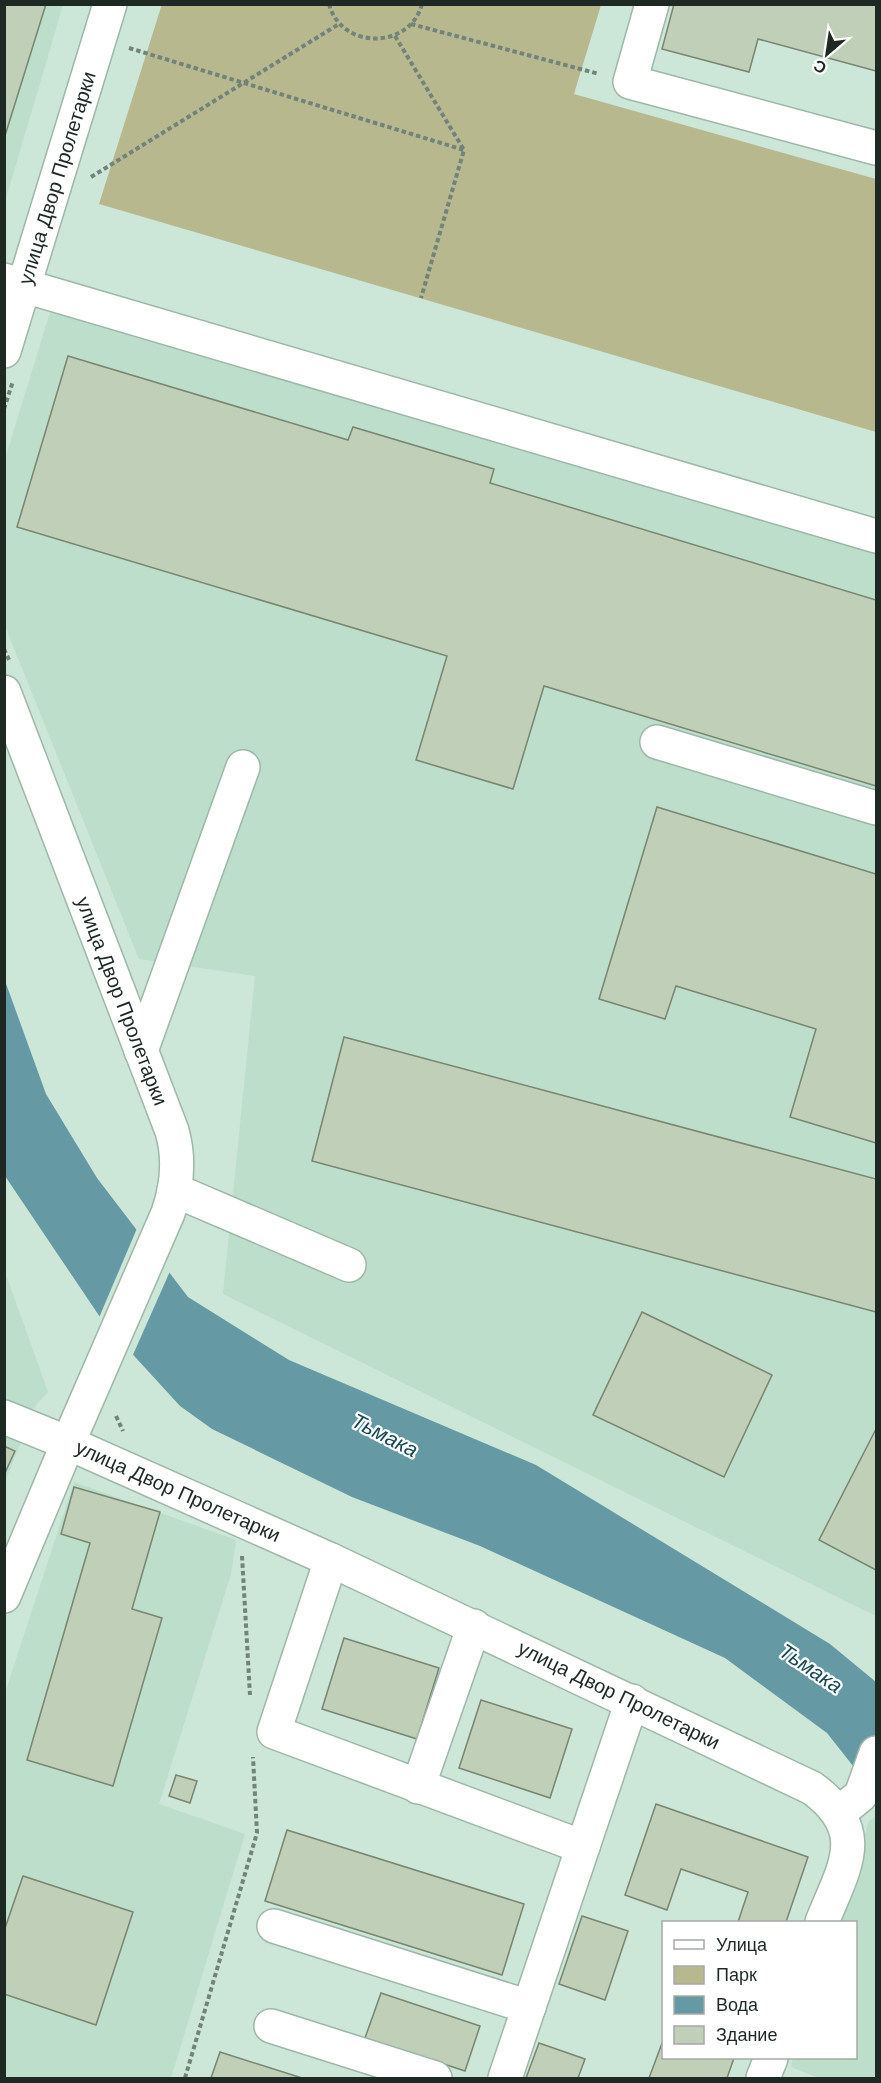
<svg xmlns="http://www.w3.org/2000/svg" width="881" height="2083" viewBox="0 0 881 2083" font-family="Helvetica,sans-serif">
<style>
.built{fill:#bcdeca}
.green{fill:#b8b88f}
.water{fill:#659aa5}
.pier{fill:#cce6d7}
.building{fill:#c0cfb8;stroke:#788570;stroke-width:1.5}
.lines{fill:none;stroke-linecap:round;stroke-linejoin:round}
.minor-casing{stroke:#9eb7a8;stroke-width:36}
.path{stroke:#728379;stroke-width:4;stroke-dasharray:4.5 3;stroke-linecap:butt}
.minor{stroke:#fff;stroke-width:33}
.labels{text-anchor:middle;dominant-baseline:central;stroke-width:4.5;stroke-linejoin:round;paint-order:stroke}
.street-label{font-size:20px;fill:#1f2923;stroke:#fff}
.water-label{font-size:21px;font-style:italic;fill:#174851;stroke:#fff}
</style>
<rect width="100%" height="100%" fill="#cce6d7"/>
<!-- built -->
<g class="built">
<path d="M5,5H63L5,202Z"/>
<path d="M59,283L876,530V1616L223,1294L255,976L139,959L5,626V459Z"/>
<path d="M5,1272L48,1392L35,1406L5,1482Z"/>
<path d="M74,1482L236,1540L231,1574L159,1804L245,1834L171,2078H5V1693Z"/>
<path d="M876,1817V2078H819L791,2067L793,2058H856V1922H837L869,1821Z"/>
</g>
<!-- green -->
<path class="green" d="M162,4L601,5L574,94L876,179V432L99,204Z"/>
<!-- water -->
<path class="water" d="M4,978L46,1094L97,1178L188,1297L289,1360L536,1465L830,1644L876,1682V1795L827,1733L725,1658L480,1546L352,1497L212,1429L180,1406L104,1323L5,1176Z"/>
<!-- pier -->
<path class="pier" d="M138,1226L171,1269L132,1357L98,1320Z"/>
<!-- building -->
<g class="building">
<path d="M4,4H46L4,139Z"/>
<path d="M674,4H876V71L758,39L749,72L662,49Z"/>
<path d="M68,356L348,440L353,427L494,469L490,483L876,600V786L544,686L513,789L416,760L447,656L17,527Z"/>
<path d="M657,807L876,874V1143L790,1117L816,1029L676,986L665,1019L599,999Z"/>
<path d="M344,1037L876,1179V1312L312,1161Z"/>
<path d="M642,1312L772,1375L724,1477L593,1415Z"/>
<path d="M876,1429V1570L819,1540Z"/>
<path d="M4,1446L15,1451L4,1475Z"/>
<path d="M74,1487L160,1512L132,1609L162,1618L113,1786L27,1760L90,1543L61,1534Z"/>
<path d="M344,1638L439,1668L417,1739L322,1709Z"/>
<path d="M481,1700L572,1729L550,1798L459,1768Z"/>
<path d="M176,1775L197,1781L190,1803L169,1796Z"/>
<path d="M656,1804L808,1857L786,1922H738L748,1892L681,1869L667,1910L625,1895Z"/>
<path d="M287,1830L524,1904L502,1975L265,1901Z"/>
<path d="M23,1876L133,1912L96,2025L4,1994V1931Z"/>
<path d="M582,1916L628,1931L605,2000L559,1984Z"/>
<path d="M381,1993L480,2026L465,2071L365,2038Z"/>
<path d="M664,2038V2058H734L727,2078H649Z"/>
<path d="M539,2043L585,2059L578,2078H526Z"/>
<path d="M220,2052L302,2078H211Z"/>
</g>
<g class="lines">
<!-- minor casing -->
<g class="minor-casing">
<g id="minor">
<path d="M652,4L630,82L876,148"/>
<path d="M4,280L876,536"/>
<path d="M4,351L110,4"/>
<path d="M4,692L172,1131C180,1159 177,1187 168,1213L68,1443L331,1560L812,1788C871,1831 844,1867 822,1922"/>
<path d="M657,742L876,808"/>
<path d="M141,1051L243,767"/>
<path d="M174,1190L349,1265"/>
<path d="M4,1417L68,1443L4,1596"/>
<path d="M331,1560L274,1732L583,1847"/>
<path d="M418,1787L474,1626"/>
<path d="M839,1813L861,1795L876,1753"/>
<path d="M274,1926L529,2007"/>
<path d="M271,2026L435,2078"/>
<path d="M505,2078L632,1701"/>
<path d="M763,2078L771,2058"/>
</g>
</g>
<!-- path -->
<g class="path">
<path d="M329,4C341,50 410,50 422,4"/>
<path d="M411,24L599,74"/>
<path d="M395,36L464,150L421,298"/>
<path d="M129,48L464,150"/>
<path d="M91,177L339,24"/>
<path d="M4,409L13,381"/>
<path d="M4,649L10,662"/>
<path d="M116,1416L123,1431"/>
<path d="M242,1556L250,1695"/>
<path d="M185,2078L257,1833L253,1757"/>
</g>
<!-- minor -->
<use href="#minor" class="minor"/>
</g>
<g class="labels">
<!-- street labels -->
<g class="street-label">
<text transform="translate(57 178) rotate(-73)">улица Двор Пролетарки</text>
<text transform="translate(122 1001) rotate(69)">улица Двор Пролетарки</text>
<text transform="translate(178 1491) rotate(24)">улица Двор Пролетарки</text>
<text transform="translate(619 1695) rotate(26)">улица Двор Пролетарки</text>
</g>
<!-- water labels -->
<g class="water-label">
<text transform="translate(385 1435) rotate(27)">Тьмака</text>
<text transform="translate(811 1668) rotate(34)">Тьмака</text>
</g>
</g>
<!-- border -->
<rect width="881" height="2083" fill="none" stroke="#1f2923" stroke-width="12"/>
<!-- legend -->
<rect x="662" y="1921" width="195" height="138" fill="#ffffff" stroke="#a5a9a7" stroke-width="1.5"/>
<rect x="674" y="1940" width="30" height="9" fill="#ffffff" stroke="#a5a9a7" stroke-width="1.5"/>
<text x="716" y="1951" font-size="18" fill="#1f2923">Улица</text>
<rect x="674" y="1966" width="30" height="18" fill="#b8b88f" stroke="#a5a9a7" stroke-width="1.5"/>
<text x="716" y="1981" font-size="18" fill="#1f2923">Парк</text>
<rect x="674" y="1996" width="30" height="18" fill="#659aa5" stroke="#a5a9a7" stroke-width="1.5"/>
<text x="716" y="2011" font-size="18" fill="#1f2923">Вода</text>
<rect x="674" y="2026" width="30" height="18" fill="#c0cfb8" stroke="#a5a9a7" stroke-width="1.5"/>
<text x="716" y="2041" font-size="18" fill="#1f2923">Здание</text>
<!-- north arrow -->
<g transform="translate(827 54) rotate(209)" stroke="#ffffff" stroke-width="4.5" paint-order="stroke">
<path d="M0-4.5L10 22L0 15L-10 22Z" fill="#1f2923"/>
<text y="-9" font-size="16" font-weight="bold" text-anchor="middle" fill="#1f2923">С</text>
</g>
</svg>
